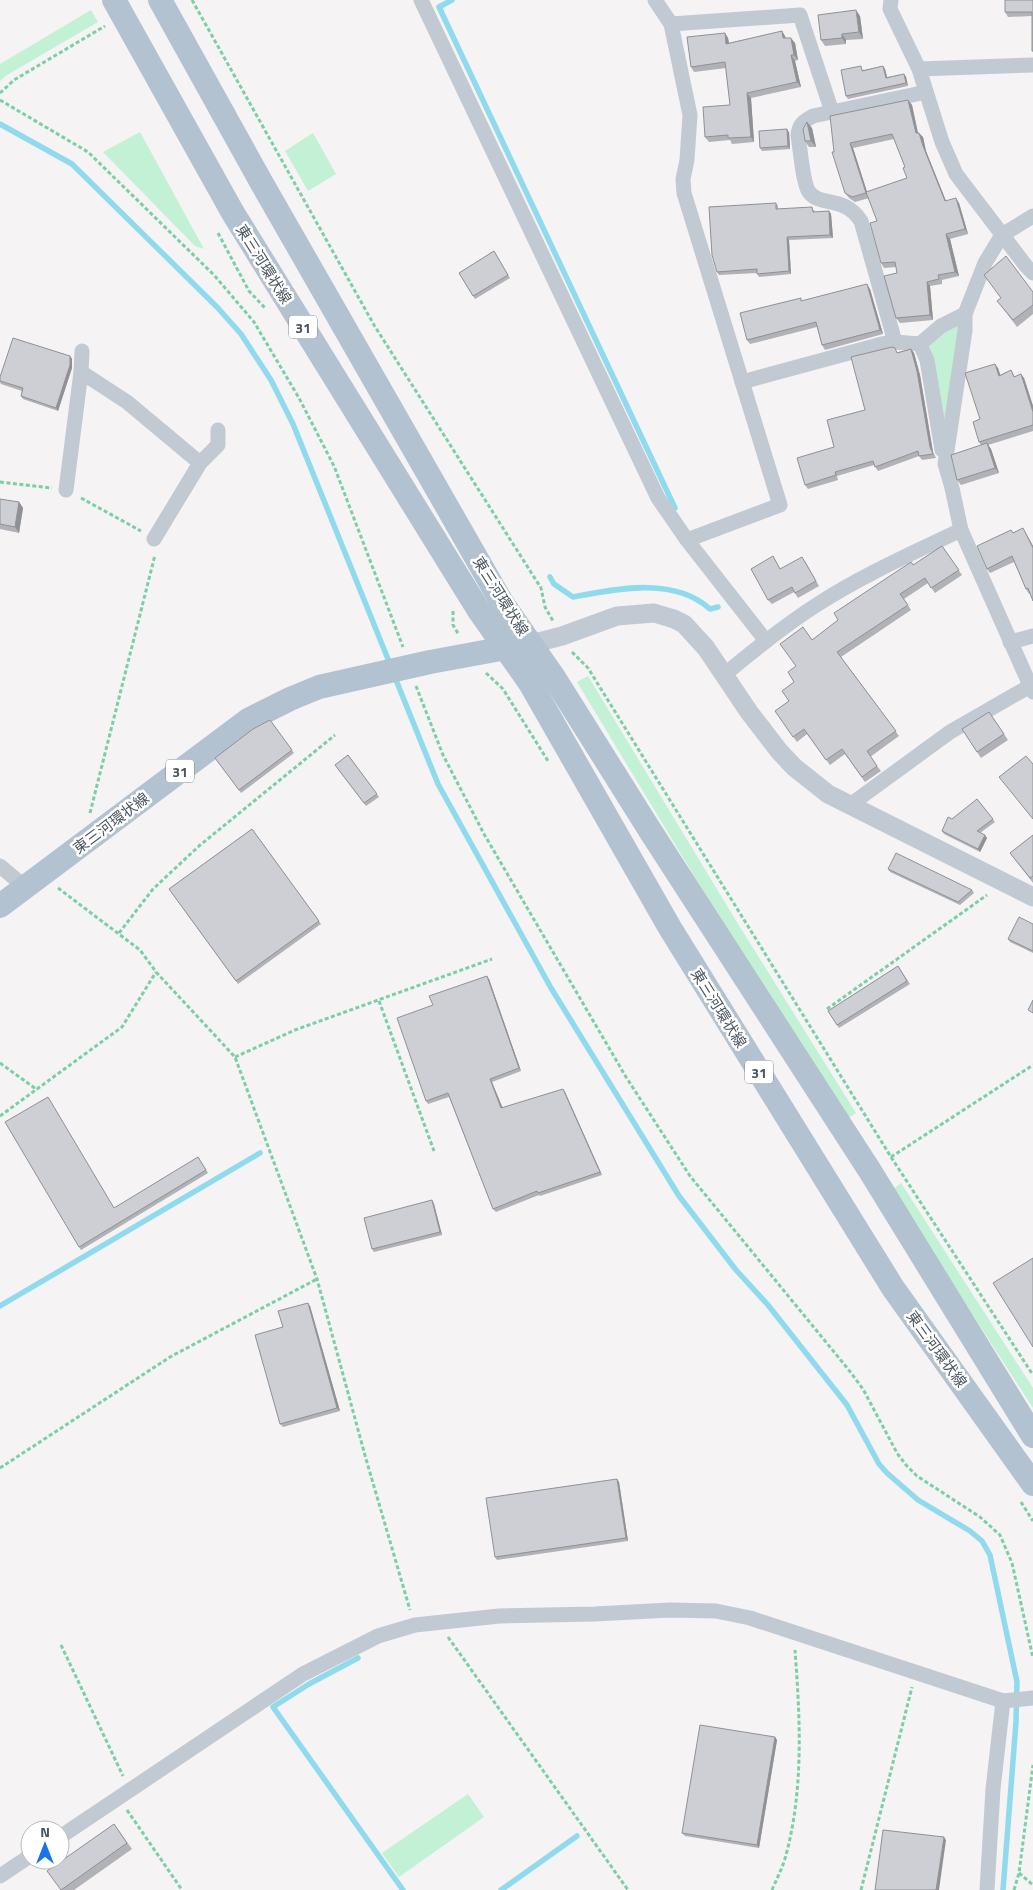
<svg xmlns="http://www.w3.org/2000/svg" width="1033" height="1890" viewBox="0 0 1033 1890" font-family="'Titillium Web','Noto Sans JP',sans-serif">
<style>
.green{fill:#c3f1d5}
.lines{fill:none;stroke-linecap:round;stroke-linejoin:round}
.stream{stroke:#90daee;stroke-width:5.5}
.path{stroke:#7ad0a6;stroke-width:3;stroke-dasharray:4 2.5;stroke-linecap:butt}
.minor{stroke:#c1cad2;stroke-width:15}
.tertiary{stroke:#c1cad2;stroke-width:19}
.primary{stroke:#b3c2d1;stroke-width:24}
.wall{fill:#b0b2b7;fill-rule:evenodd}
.shaded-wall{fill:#909195}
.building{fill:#cdcfd5;stroke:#909195}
.labels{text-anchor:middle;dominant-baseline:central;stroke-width:5;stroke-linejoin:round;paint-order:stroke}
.shield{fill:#fff;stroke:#808990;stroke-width:1}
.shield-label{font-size:14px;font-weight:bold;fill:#4a5661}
.street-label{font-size:15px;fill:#4a5661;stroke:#fff}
</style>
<rect width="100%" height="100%" fill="#f5f3f3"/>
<!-- green -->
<g class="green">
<path d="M91,10L98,22L7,75L0,81V64Z"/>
<path d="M140,132L204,249L195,246L103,152Z"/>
<path d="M313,133L336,174L308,191L285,151Z"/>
<path d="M959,326L943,426L934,357L929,345L949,328Z"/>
<path d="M588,676L735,919L856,1113L847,1119L725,927L577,682Z"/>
<path d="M901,1183L1033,1388V1408L892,1190Z"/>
<path d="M468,1794L484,1817L399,1877L382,1853Z"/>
</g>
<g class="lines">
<!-- stream -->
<g class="stream">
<path d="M452,0L439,7L675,508"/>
<path d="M0,124L72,164L217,307L241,334L271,380L293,424L390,664"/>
<path d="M550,577L554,584L573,597C616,589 674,576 710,609L718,607"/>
<path d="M394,675L438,784L551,988L679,1196L736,1270L768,1305L847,1405L879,1464L887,1473L918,1500L970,1531L982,1541L990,1555L1017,1682L1016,1722L1003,1890"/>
<path d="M0,1306L260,1153"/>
<path d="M358,1658L309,1684L273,1707L403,1890"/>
<path d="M501,1890L577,1836"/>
</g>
<!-- path -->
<g class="path">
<path d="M192,0L374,325L541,588L545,607L553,621"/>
<path d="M0,93L14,80L105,26"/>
<path d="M0,100L88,152L214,275L254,322L299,398L334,466L403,647"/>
<path d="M218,233L249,291L265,308"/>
<path d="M0,482L52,488"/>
<path d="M81,498L141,531"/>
<path d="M453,611V625L459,635"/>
<path d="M572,652L588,668L891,1157L1033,1375"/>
<path d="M486,673L503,689L548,761"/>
<path d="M416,686L443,755L484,834L626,1077L690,1176L848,1369L863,1389L897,1453L906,1465L917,1476L980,1517L1000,1535L1012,1563L1033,1658"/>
<path d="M90,813L155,555"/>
<path d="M58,888L140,950L156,972L235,1057L317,1279L366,1459L410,1610"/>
<path d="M119,933L153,889L199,846L335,735"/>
<path d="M379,1001L434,1151"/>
<path d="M827,1009L987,895"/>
<path d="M235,1057L295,1030L492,959"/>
<path d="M0,1063L36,1089"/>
<path d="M0,1116L122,1027L156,972"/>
<path d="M891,1157L1033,1065"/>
<path d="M0,1468L170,1357L317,1279"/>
<path d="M1021,1502L1033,1521"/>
<path d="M448,1637L628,1890"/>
<path d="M61,1645L123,1776"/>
<path d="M127,1810L182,1890"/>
<path d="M1019,1873L1033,1885"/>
<path d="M772,1890C777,1878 783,1867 786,1855C804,1788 800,1717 795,1650"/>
<path d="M861,1890L912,1687"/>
<path d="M1014,1890L1019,1873L1033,1765"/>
</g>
<!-- minor -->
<g class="minor">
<path d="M421,0L658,498L687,540L766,641"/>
<path d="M655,0L671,24L690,115L687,160L683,179L684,193L780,505L687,540"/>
<path d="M891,0L890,9L919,69L942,142L956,174L1026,266L1033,273"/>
<path d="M671,24L800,15L832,112"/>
<path d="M919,69L1033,65"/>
<path d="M965,314V331L945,464L952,488L961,530L1033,692"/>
<path d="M895,342L861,221C844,195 820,207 809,192C803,184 800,147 798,135C799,124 804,121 813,116L926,92"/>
<path d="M920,344L941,326L965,314L985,263L1002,235L1033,216"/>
<path d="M81,372L127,402L200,463"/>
<path d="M742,382L882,344L895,342L920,344L927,360L942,450"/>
<path d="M66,490L81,372L82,351"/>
<path d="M154,539L200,463L218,445V430"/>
<path d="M1010,642L1033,636"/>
<path d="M724,675C754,650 785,625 818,604C863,575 913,553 961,530"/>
<path d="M850,805L950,732L1030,686"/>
<path d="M0,866L25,887"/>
<path d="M60,1837L303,1674L378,1636L415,1625L499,1616L595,1614L670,1610L716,1611L750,1618L1003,1701L1033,1698"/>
<path d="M0,1876L30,1856"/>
<path d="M987,1890L993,1789L1003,1701"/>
</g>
<!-- tertiary -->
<path class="tertiary" d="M531,644L562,636L617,616L654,613L674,619L684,624L706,648L749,712L779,751L794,767L828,794L1033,897"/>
<!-- primary -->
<g class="primary">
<path d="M114,0L233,213L478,609L530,683L670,928L893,1288L1033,1484"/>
<path d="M160,0L260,180L501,601L553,676L651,832L870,1171L1033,1436"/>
<path d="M0,906L248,720L290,699L319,687L430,662L517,646"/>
</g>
</g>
<!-- wall -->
<g class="wall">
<path d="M1033,0V52L1032,51V16L1008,17L1005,12Z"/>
<path d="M860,16L863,39L846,40V44L825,46L821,40Z"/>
<path d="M782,31L786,38L795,43L798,60L795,61L801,87L751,98L754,142L732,144L730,140L709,142L705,137L730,105L726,68L694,72L691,67L725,33L728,38L729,43Z"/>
<path d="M883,66L885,69L887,77L904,74L906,77L908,86L848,99L846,96L863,69L864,70Z"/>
<path d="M908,100L912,105L918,133L923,137L926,151L946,201L959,203L968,234L950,239L959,276L942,280V284L930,286L933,320L900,323L896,318L897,273L896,267L884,268L881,263L877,221L869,198L855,202L849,198L845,193L834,152ZM894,139L905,167L907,178L867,192L853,148Z"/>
<path d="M812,128L816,147H809L805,141Z"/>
<path d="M789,132L790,149L762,151L760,148Z"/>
<path d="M776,203L778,206V209L814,210L815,212L829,211L831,214L833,238L789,240L791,274L759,277L757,273L719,275L717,272Z"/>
<path d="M494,251L510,278L475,299L459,273Z"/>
<path d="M870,289L883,334L825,350L822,345L817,327L750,344L747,340L803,301Z"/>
<path d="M1033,292V314L1017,327L1002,307Z"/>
<path d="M911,349L914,353L920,375L933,452L936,458L922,460L919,456L878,471L874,465L837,476L838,480L808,489L805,485L834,447L865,410L898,352Z"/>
<path d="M70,356L72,359V368L58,411L23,399L21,396L22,391L1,384L0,382V377Z"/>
<path d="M998,368L1000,375L1011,370L1015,377L1024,378L1033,406V431L988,445L991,449L999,473L961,485L957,480L981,445L979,442L980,419Z"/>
<path d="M0,499L19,502L23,508L19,533L0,529Z"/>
<path d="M1023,528L1033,546V601L1030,594H1029L1026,589L1014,562L990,573L987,569L1011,530L1013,533Z"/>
<path d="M942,546L962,575L935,593L928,583L904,599L911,610L841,657L899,736L870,757L881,771L865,782L845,754L830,765L807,734L797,742L775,711L789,701L794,682L796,666L812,640L913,565Z"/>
<path d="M773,556L780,569L805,561L819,586L798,598L794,592L772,604L768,600Z"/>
<path d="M989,712L1008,740L981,758L962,729Z"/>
<path d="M270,720L294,753L241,793L215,758Z"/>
<path d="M348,755L379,797L366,806L335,765Z"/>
<path d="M977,799L995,822L980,833L987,838L980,852L944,834L942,831L952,819Z"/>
<path d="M252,829L321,924L238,984L169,889Z"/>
<path d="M1033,835V883L1010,853Z"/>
<path d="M888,869L972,890L974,893L960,905L890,872Z"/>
<path d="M1033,924V953L1010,942L1008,939Z"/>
<path d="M898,966L910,984L839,1028L828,1011Z"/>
<path d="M489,979L521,1071L492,1082L502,1108L565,1092L602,1175L540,1196L539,1195L496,1212L493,1209L449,1097L428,1104L426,1101L433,1005Z"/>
<path d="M198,1157L208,1173L81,1250L79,1247Z"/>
<path d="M432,1200L434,1204L442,1235L374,1252L372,1249Z"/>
<path d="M310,1306L340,1411L283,1427L280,1424L283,1327Z"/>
<path d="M617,1479L619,1482L628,1541L497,1560L495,1557Z"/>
<path d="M775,1737L777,1740L759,1848L685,1836L682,1833Z"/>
<path d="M114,1824L132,1849L74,1890H61Z"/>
</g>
<!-- shaded-wall -->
<g class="shaded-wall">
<path d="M856,10L860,16L863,39L859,32Z"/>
<path d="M782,31L785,36L787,44L783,38Z"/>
<path d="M725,33L728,38L730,49L726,44Z"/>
<path d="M842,34L846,40V44L842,38Z"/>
<path d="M791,38L795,43L798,60L794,55Z"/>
<path d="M791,55L795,61L801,87L797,82Z"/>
<path d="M883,66L885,69L888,81L886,78Z"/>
<path d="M904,74L906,77L908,86L906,83Z"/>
<path d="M747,93L751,98L754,142L751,137Z"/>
<path d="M908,100L912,105L919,138L916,133Z"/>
<path d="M807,122L812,128L816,147L811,141Z"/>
<path d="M787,129L789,132L790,149L788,146Z"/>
<path d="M919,133L923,137L926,151L948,206L945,201L923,146Z"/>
<path d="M850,143L853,148L869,198L866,193Z"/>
<path d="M956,198L959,203L968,234L965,229Z"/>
<path d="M829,211L831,214L833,238L830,235Z"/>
<path d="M946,234L950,239L959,276L955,272Z"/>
<path d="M787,237L789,240L791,274L789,271Z"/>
<path d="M927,282L930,286L933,320L930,315Z"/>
<path d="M867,284L870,289L883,334L880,330Z"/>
<path d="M911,349L914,353L920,375L933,452L936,458L930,447Z"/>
<path d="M70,356L72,359V368L58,411L56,408Z"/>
<path d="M995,364L998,368L1002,380L999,376Z"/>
<path d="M1021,374L1024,378L1033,406V412Z"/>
<path d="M987,443L991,449L999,473L995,468Z"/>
<path d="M19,502L23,508L19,533L15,527Z"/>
<path d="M1023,528L1033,546V548Z"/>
<path d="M985,835L987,838L980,852L978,849Z"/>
<path d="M487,976L489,979L521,1071L519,1068Z"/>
<path d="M490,1079L492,1082L504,1111L501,1108Z"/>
<path d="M563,1089L565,1092L602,1175L600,1172Z"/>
<path d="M432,1200L434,1204L442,1235L440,1232Z"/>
<path d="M308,1303L310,1306L340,1411L337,1408Z"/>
<path d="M617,1479L619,1482L628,1541L626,1538Z"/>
<path d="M775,1737L777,1740L759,1848L757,1845Z"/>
<path d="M944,1837L946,1840L939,1890H936Z"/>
</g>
<!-- building -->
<g class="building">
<path d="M1005,0H1033V51H1032V12H1005Z"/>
<path d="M856,10L859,32L842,34V38L821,40L818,15Z"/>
<path d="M782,31L783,38H791L794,55H791L797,82L747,93L751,137L728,138V135L705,137L703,107L730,105L725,62L691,67L687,37L725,33L726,44Z"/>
<path d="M861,66L862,71L883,66L886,78L904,74L906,83L846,96L841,70Z"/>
<path d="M908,100L916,133H919L923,146L945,201L956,198L965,229L946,234L955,272L938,275L939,279L927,282L930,315L896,318L884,276L897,273L895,262L881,263L870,223L877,221L866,192L907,178L903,168L905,167L892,134L850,143L866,193L852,197L845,193L832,152H834L830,116Z"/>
<path d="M807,122L811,141H805L803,129Z"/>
<path d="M787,129L788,146L760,148L759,131Z"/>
<path d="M776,203V209L812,207L813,212L829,211L830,235L787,237L789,271L757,274V269L717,272L712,255L709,207Z"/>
<path d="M494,251L508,275L473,296L459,273Z"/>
<path d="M1006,256L1033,292V305L1013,320L997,301L1001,298L984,275Z"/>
<path d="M867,284L880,330L822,345L816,322L747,340L740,313L801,298V301Z"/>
<path d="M13,338L70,356V365L56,408L21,396L23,388L0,381V377Z"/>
<path d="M892,347L895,348L897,353L911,349L917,371L930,447L933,454L919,456L918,451L875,467L873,461L835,472L836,475L805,485L797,458L834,447L827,420L865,410L851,357Z"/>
<path d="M995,364L999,376L1011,370L1014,377L1021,374L1033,412V425L979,442L973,422L980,419L965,373Z"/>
<path d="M987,443L995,468L957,480L951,455Z"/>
<path d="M0,499L19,502L15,527L0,524Z"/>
<path d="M1023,528L1033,548V601L1028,588L1026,589L1012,556L987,569L977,546L1011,530L1013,533Z"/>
<path d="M942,546L959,570L931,588L925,578L900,594L908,605L837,652L896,731L867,751L877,766L862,777L842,749L826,760L804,729L793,737L775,711L789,701L782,691L794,682L788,672L796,666L780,644L803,627L812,640L838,620L834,613L911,562L913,565Z"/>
<path d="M773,556L780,569L802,557L816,581L795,593L792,587L768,600L751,569Z"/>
<path d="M989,712L1004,734L977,752L962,729Z"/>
<path d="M270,720L292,750L239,790L215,758L253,729Z"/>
<path d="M348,755L377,794L364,803L335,765Z"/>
<path d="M1026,756L1033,764V819L999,777Z"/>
<path d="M977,799L993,819L977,831L985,835L978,849L942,831L948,817L952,819Z"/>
<path d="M252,829L319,921L236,981L169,889Z"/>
<path d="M1033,835V876L1030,878L1010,853Z"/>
<path d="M896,853L972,890L958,902L888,869Z"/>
<path d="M1019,917L1033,924V951L1008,939Z"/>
<path d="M898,966L907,981L837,1025L828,1011Z"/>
<path d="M487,976L519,1068L490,1079L501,1108L563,1089L600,1172L538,1193L537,1191L493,1209L448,1093L426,1101L397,1018L433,1005L429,996Z"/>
<path d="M1033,1000V1013L1028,1010Z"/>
<path d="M48,1097L114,1208L198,1157L206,1170L79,1247L5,1122Z"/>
<path d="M432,1200L440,1232L372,1249L364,1218Z"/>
<path d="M1033,1258V1347L993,1283Z"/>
<path d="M308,1303L337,1408L280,1424L255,1335L283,1327L278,1311Z"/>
<path d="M617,1479L626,1538L495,1557L486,1498Z"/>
<path d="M700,1725L775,1737L757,1845L682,1833Z"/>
<path d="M114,1824L127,1843L61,1890L47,1871Z"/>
<path d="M883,1830L944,1837L936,1890H875Z"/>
</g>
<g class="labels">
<!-- shield labels -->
<g class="shield">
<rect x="289" y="315.5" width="28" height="23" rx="4"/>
<rect x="166" y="759.5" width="28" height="23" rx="4"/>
<rect x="745" y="1060.5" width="28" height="23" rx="4"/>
</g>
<g class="shield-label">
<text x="303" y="327">31</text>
<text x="180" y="771">31</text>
<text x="759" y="1072">31</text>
</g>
<!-- street labels -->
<g class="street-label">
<text transform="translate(264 264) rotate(58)">東三河環状線</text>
<text transform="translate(501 596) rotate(58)">東三河環状線</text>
<text transform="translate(111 823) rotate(-37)">東三河環状線</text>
<text transform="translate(719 1008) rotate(58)">東三河環状線</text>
<text transform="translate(937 1349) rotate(54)">東三河環状線</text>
</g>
</g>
<!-- north arrow -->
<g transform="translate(45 1845)"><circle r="24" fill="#ffffff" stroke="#b7bbc0"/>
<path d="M0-4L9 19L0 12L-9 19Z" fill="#1a73e8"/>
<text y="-8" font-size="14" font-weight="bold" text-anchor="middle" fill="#4a5661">N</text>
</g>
</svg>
